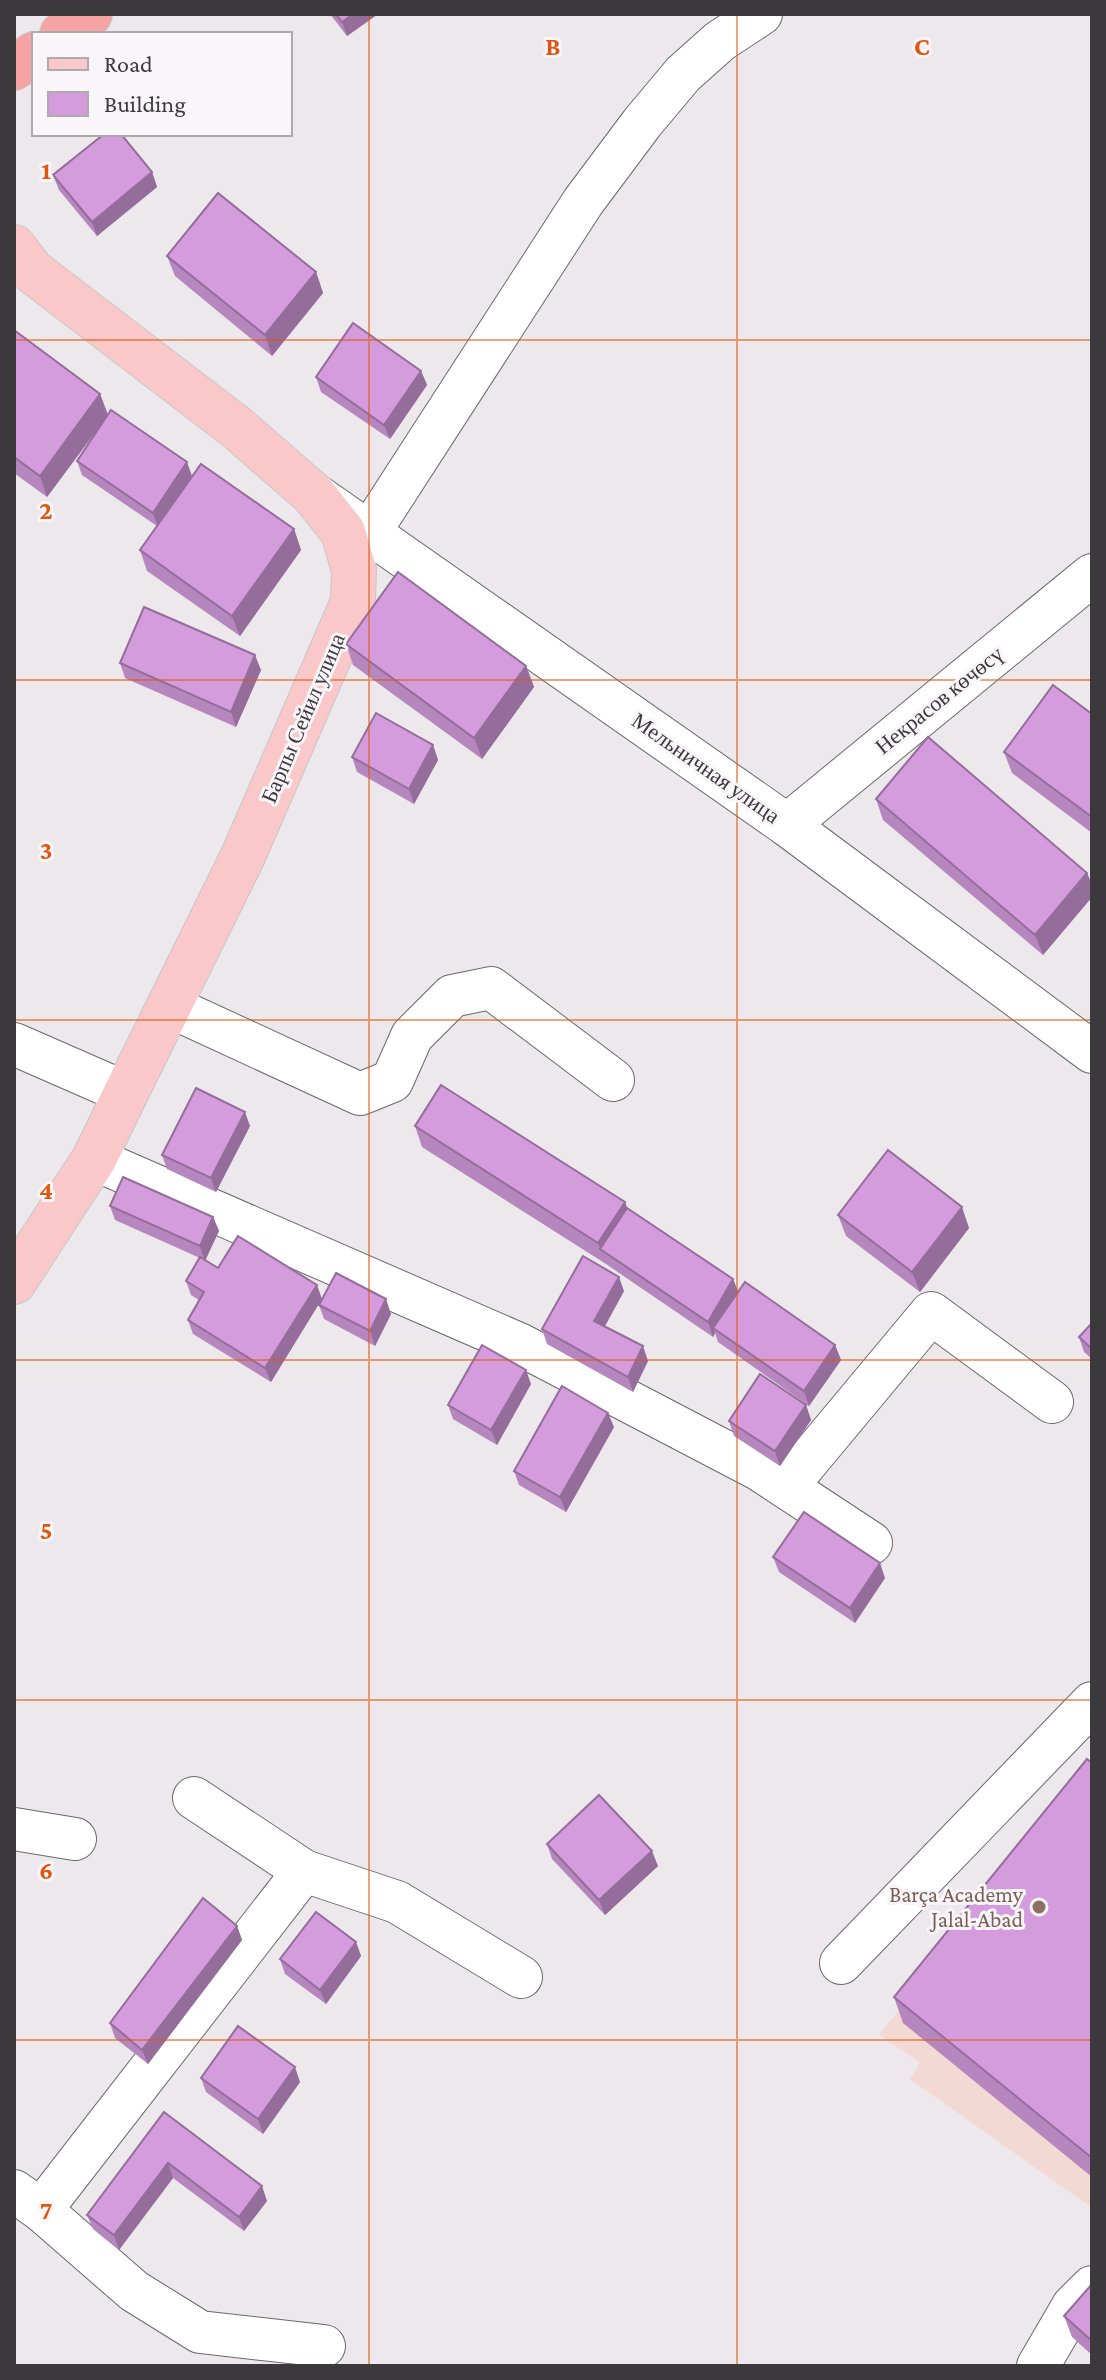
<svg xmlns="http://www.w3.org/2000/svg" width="1106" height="2380" viewBox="0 0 1106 2380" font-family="'Crimson Pro',serif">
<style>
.education{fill:#f3d9d3}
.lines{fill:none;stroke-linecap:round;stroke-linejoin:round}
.minor-casing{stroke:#6b686c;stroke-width:44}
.major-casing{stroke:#c8c8c8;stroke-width:46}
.highway-casing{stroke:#c8c8c8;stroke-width:46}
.minor{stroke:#fff;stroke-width:42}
.major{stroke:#fac8c8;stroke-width:44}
.highway{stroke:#f6a3a3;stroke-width:44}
.wall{fill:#b686be}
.shaded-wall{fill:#946d9b}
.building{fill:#d49cdd;stroke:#946d9b;stroke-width:2}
.grid{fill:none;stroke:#df570e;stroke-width:2;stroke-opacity:0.55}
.education-dot{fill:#8d6e63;stroke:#f9f5f9;stroke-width:3}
.labels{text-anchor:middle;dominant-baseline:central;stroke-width:6;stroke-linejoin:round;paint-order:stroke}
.street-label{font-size:22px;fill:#3b393b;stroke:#f9f5f9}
.education-label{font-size:22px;fill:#785e54;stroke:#f9f5f9;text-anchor:end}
.grid-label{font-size:26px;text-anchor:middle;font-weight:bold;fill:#df570e;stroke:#f9f5f9;stroke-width:6;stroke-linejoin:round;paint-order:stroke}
</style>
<rect width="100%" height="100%" fill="#ece8ec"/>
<!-- education -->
<path class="education" d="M1092,1781V2208L910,2079L920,2063L879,2034Z"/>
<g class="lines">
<!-- minor casing -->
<g class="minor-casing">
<g id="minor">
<path d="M317,496L787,825L1092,1052"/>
<path d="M369,533L583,202L642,123L683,74L720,41L761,14"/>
<path d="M787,825L1092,575"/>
<path d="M169,1006L360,1094L392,1081L412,1036L452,996L491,988L613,1080"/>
<path d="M14,1044L126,1093"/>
<path d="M94,1159L521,1345L760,1470L871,1543"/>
<path d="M786,1487L931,1313L1052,1402"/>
<path d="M194,1798L304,1871"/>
<path d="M14,1829L75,1839"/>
<path d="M841,1963L1092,1703"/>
<path d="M14,2191L41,2210L134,2291L200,2332L324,2346"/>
<path d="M41,2210L304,1871L397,1902L521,1977"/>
<path d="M1038,2366L1073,2306L1092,2287"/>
</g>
</g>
<!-- major casing -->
<g class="major-casing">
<path id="major" d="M14,247L32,271L236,427L313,494L343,532L354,570L353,602L243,856L126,1093L94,1159L14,1282"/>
</g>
<!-- highway casing -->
<g class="highway-casing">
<g id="highway">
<path d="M62,34L90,14"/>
<path d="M14,68L34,54"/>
</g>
</g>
<!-- minor -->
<use href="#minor" class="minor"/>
<!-- major -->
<use href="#major" class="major"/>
<!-- highway -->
<use href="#highway" class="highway"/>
</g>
<!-- wall -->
<g class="wall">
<path d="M330,14H378L347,36Z"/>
<path d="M152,172L157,187L97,236L59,190L53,175Z"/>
<path d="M167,256L316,272L323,293L272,356L175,276Z"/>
<path d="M14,330L100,394L108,415L47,497L14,473Z"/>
<path d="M421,371L427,385L390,439L321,392L316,377Z"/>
<path d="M77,461L192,476L294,529L301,550L240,636L147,571L140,550L157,526L82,475Z"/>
<path d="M346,644L526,666L534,687L482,759L353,665Z"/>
<path d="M120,663L261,670L236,727L125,678Z"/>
<path d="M1092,714V833L1012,773L1004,752Z"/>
<path d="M433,745L438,760L414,804L357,772L352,757Z"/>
<path d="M876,799L1087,873L1092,885V897L1043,955L883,820Z"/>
<path d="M250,1126L216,1192L167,1169L162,1155Z"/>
<path d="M415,1126L625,1202L627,1208L733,1279L738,1292L835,1345L841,1360L809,1406L718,1342L715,1333L713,1337L606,1264L422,1147Z"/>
<path d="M110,1206L213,1217L219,1231L205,1260L218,1268L322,1299L391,1314L375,1346L324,1319L319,1305L321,1300L271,1382L193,1334L188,1320L199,1300L191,1295L186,1281L200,1258L115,1220Z"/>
<path d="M838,1215L969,1228L920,1292L846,1236Z"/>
<path d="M624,1291L605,1326L648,1361L633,1392L547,1344L542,1329Z"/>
<path d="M1092,1323V1359L1084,1352L1079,1337Z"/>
<path d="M531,1384L497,1445L453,1419L448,1405Z"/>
<path d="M806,1405L811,1420L780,1466L734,1436L729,1421Z"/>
<path d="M614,1427L566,1512L519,1485L514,1471Z"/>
<path d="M773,1557L885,1578L855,1623L779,1572Z"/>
<path d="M1092,1763V2177L903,2023L894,1997Z"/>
<path d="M547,1844L658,1866L605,1915L552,1859Z"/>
<path d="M237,1926L242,1940L148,2064L115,2038L110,2023Z"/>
<path d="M356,1942L361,1956L326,2004L285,1974L280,1959Z"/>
<path d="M201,2078L300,2082L263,2134L206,2092Z"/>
<path d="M164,2112L267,2201L244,2231L173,2178L119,2250L93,2229L87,2215Z"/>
<path d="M1092,2284V2355L1072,2337L1064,2316Z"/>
</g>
<!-- shaded-wall -->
<g class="shaded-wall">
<path d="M353,14H378L347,36L342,22Z"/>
<path d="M152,172L157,187L97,236L92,222Z"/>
<path d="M316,272L323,293L272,356L265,335Z"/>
<path d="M421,371L427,385L390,439L384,425Z"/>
<path d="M100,394L108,415L47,497L40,476Z"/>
<path d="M187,462L192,476L158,527L153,513Z"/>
<path d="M294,529L301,550L240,636L232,616Z"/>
<path d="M255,655L261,670L236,727L231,712Z"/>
<path d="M526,666L534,687L482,759L474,738Z"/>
<path d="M433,745L438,760L414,804L409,789Z"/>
<path d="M1087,873L1092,885V897L1043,955L1035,935Z"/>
<path d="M245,1112L250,1126L216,1192L211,1178Z"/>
<path d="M625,1202L632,1223L600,1249L606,1264L598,1243Z"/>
<path d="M962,1207L969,1228L920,1292L912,1272Z"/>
<path d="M213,1217L219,1231L205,1261L200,1246Z"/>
<path d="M619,1277L624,1291L600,1335L594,1321Z"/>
<path d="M733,1279L739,1294L713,1328L715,1333L713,1337L708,1322Z"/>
<path d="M317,1285L322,1299L271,1382L265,1368Z"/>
<path d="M386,1299L391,1314L375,1346L370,1331Z"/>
<path d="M835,1345L841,1360L809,1406L804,1391Z"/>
<path d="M643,1346L648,1361L633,1392L628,1377Z"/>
<path d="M526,1370L531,1384L497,1445L491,1430Z"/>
<path d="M806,1405L811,1420L780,1466L775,1451Z"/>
<path d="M608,1413L614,1427L566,1512L560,1497Z"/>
<path d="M880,1563L885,1578L855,1623L850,1608Z"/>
<path d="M652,1851L658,1866L605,1915L599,1900Z"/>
<path d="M237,1926L242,1940L148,2064L142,2050Z"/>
<path d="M356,1942L361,1956L326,2004L320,1990Z"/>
<path d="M295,2067L300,2082L263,2134L258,2119Z"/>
<path d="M168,2163L173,2178L119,2250L114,2235Z"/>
<path d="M262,2186L267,2201L244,2231L239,2217Z"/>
</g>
<!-- building -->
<g class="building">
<path d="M336,14H353L342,22Z"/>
<path d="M104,134H121L152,172L92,222L53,175Z"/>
<path d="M218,193L316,272L265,335L167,256Z"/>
<path d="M353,323L421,371L384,425L316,377Z"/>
<path d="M14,330L100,394L40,476L14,457Z"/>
<path d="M111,410L187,462L153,513L77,461Z"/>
<path d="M201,464L294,529L232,616L140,550Z"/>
<path d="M398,572L526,666L474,738L346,644Z"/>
<path d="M144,607L255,655L231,712L120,663Z"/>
<path d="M1053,685L1092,714V817L1004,752Z"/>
<path d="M376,713L433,745L409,789L352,757Z"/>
<path d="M928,737L1087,873L1035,935L876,799Z"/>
<path d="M441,1085L625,1202L598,1243L415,1126Z"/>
<path d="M196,1088L245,1112L211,1178L162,1155Z"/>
<path d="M888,1150L962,1207L912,1272L838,1215Z"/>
<path d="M123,1177L213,1217L200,1246L110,1206Z"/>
<path d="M627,1208L733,1279L708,1322L600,1249Z"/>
<path d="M238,1236L317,1285L265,1368L188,1320L204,1292L186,1281L200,1257L218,1268Z"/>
<path d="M583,1256L619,1277L594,1321L643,1346L628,1377L542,1329Z"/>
<path d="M336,1273L386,1299L370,1331L319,1305Z"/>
<path d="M745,1282L835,1345L804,1391L713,1328Z"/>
<path d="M1092,1323V1349L1079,1337Z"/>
<path d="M482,1345L526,1370L491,1430L448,1405Z"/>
<path d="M760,1374L806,1405L775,1451L729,1421Z"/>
<path d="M562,1386L608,1413L560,1497L514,1471Z"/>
<path d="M804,1512L880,1563L850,1608L773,1557Z"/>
<path d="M1087,1759L1092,1763V2158L894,1997Z"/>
<path d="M599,1795L652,1851L599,1900L547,1844Z"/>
<path d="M203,1898L237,1926L142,2050L110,2023Z"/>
<path d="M316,1912L356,1942L320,1990L280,1959Z"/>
<path d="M238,2026L295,2067L258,2119L201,2078Z"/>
<path d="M164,2112L262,2186L239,2217L168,2163L114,2235L87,2215Z"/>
<path d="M1092,2284V2341L1064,2316Z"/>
</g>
<!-- grid -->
<path class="grid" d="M369,14V2366M737,14V2366M14,340H1092M14,680H1092M14,1020H1092M14,1360H1092M14,1700H1092M14,2040H1092"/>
<!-- markers -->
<circle class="education-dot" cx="1039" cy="1907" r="8"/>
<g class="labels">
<!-- street labels -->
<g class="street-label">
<text transform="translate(939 700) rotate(-39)">Некрасов көчөсү</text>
<text transform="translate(303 718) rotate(-67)">Барпы Сейил улица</text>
<text transform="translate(706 768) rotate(35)">Мельничная улица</text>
</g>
<!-- education labels -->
<g class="education-label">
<text x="1023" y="1894">Barça Academy<tspan x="1023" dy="25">Jalal-Abad</tspan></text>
</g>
</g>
<g class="grid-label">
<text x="553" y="55">B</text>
<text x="922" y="55">C</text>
<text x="46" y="179">1</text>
<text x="46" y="519">2</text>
<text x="46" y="859">3</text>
<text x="46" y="1199">4</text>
<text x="46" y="1539">5</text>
<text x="46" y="1879">6</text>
<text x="46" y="2219">7</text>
</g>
<!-- border -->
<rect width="1106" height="2380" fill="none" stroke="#3b393b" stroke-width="32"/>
<!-- legend -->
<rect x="32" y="32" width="260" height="104" fill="#f9f5f9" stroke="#adaaad" stroke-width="2"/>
<rect x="48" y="58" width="40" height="12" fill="#fac8c8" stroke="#adaaad" stroke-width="2"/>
<text x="104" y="72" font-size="24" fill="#3b393b">Road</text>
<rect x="48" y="92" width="40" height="24" fill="#d49cdd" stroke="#adaaad" stroke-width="2"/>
<text x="104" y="112" font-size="24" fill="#3b393b">Building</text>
</svg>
